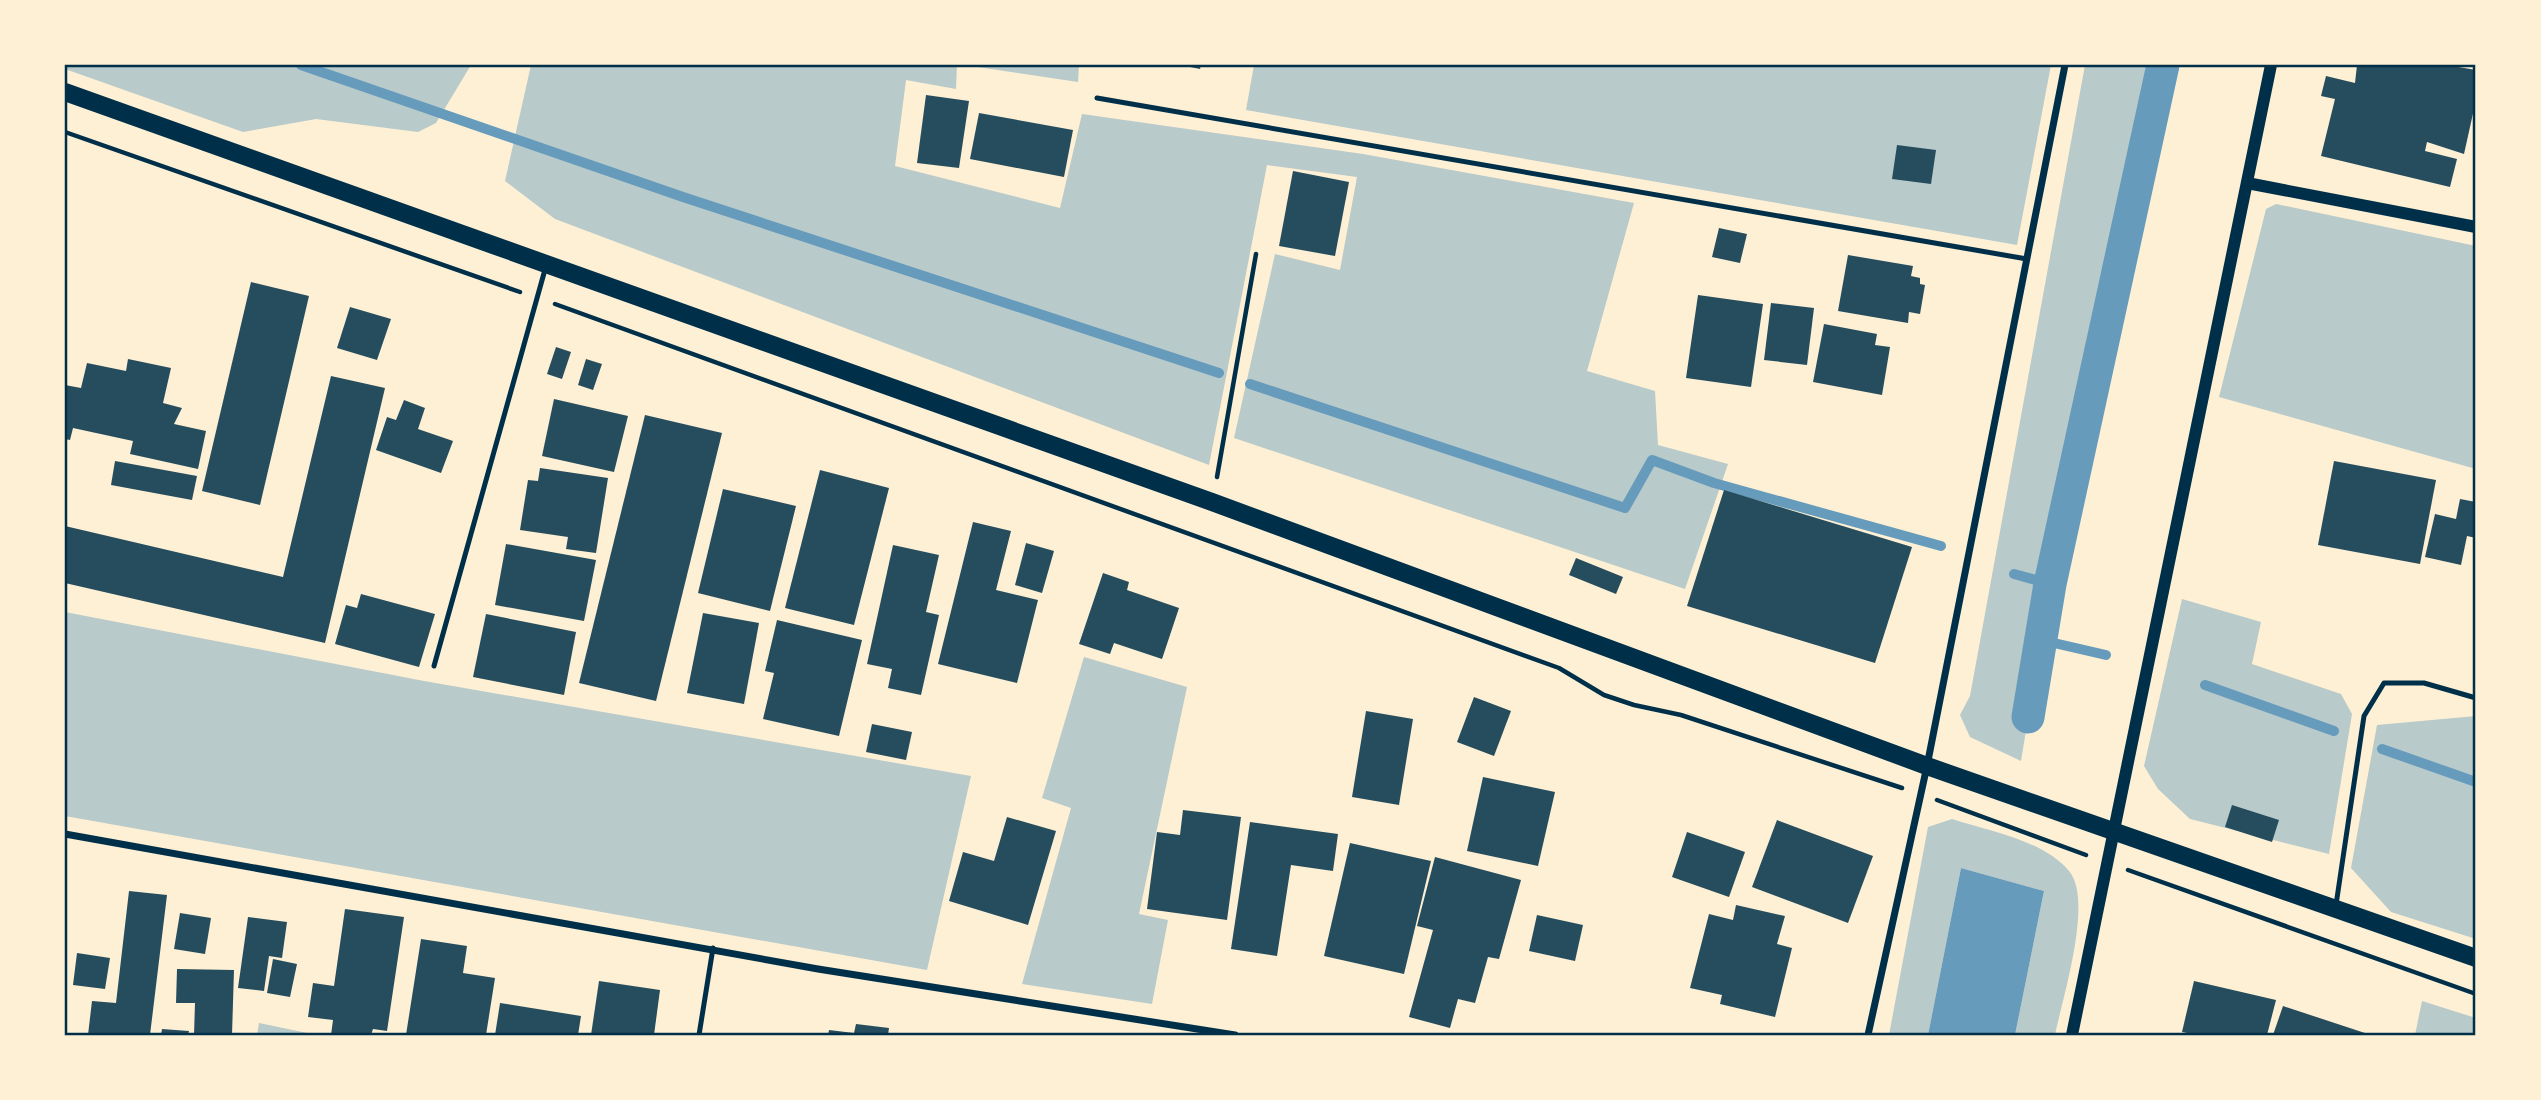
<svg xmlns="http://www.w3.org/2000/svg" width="2541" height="1100" viewBox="0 0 2541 1100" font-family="'Roboto Serif',serif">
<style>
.green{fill:#b9caca}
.water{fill:#669bbc}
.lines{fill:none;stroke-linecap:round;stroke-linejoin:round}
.stream{stroke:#669bbc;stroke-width:10}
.canal{stroke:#669bbc;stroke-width:33}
.building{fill:#264d5e}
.path{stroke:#003049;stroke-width:4.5}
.service{stroke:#003049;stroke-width:5}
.minor{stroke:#003049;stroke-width:7}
.tertiary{stroke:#003049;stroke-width:12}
.primary{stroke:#003049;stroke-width:18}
.neatline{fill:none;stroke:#003049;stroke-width:2.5}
</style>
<rect width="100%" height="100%" fill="#fdf0d5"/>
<!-- green -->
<g class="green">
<path d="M65,65H471L436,123L418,132L316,119L243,132L65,69Z"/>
<path d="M531,65H957L956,89L906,80L895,166L1060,208L1082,114L1363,154L1634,203L1587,371L1655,391L1658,445L1728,464L1685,589L1234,438L1275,254L1340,270L1357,177L1267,165L1209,465L555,219L505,181Z"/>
<path d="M964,65H1079L1078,82Z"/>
<path d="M1254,65H2051L2017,245L1246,110Z"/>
<path d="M2085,65H2163L2050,584L2021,761L1970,737L1960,715L1970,696Z"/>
<path d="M2276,204L2476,246V469L2219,397L2266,209Z"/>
<path d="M2182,599L2261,622L2252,664L2341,694L2352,714L2329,854L2190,819L2158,789L2144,766Z"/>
<path d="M65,612L424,681L971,776L927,970L65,816Z"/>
<path d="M1084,657L1187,687L1139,914L1168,920L1152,1004L1022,984L1071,808L1042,798Z"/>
<path d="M2476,716V939L2391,912L2351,868L2377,725Z"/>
<path d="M1952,819C1989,831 2043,840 2069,871C2094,900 2062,1000 2055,1035H2015L2044,891L1961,868L1928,1035H1889L1928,827Z"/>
<path d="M2422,1001L2476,1018V1035H2415Z"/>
<path d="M259,1023L317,1035H257Z"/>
</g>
<!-- water -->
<path class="water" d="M1961,868L2044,891L2015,1035H1928Z"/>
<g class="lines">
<!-- stream -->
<g class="stream">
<path d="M301,65L683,197L1219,373"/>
<path d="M1250,384L1625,508L1652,460L1714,483L1941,546"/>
<path d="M2014,574L2050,584"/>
<path d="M2041,640L2106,655"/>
<path d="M2205,685L2334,731"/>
<path d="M2382,749L2476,782"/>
</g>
<!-- canal -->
<path class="canal" d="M2028,717L2050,584L2163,65"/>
</g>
<!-- building -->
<g class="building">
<path d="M1180,65H1201L1200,69Z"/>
<path d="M2357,65H2447L2476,70V100L2464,154L2427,142L2425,151L2457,159L2450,187L2321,156L2335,99L2321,96L2326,76L2355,83Z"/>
<path d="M926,95L969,101L959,168L917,163Z"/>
<path d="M979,113L1073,130L1064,177L970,159Z"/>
<path d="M1897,145L1936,150L1931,184L1892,179Z"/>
<path d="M1293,171L1349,182L1335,256L1279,246Z"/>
<path d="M1719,228L1747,234L1740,263L1712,257Z"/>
<path d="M1848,255L1913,266L1911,276L1920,278V284L1925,285L1920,314L1909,312L1908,323L1838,311Z"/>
<path d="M251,282L309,296L260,505L202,491Z"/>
<path d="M1698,295L1763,304L1751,387L1686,378Z"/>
<path d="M1771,303L1814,308L1807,365L1764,360Z"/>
<path d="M350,307L391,319L377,360L337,348Z"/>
<path d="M1824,324L1877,334L1875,345L1890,347L1882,395L1813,382Z"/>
<path d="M556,347L571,352L562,379L547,374Z"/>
<path d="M128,359L171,368L163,403L182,408L174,424L206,431L198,469L130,454L133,441L73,428L70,440L65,439V385L81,388L87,363L126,371Z"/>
<path d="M586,359L602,364L593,390L578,385Z"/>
<path d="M331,376L385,388L325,643L65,583V526L283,577Z"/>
<path d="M554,399L628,416L614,472L542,456Z"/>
<path d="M404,400L425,408L418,429L453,441L441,473L376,450L387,417L396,420Z"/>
<path d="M645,415L722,433L656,701L579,683Z"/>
<path d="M115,461L197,476L192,500L111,485Z"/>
<path d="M2334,461L2436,480L2420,564L2318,545Z"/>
<path d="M540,468L608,478L596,553L566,549L568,537L520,530L528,480L538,481Z"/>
<path d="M820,470L889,488L854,625L785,608Z"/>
<path d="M723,489L796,506L770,611L698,593Z"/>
<path d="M1724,490L1912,547L1875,663L1687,606Z"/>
<path d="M2460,499L2476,502V538L2467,536L2461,565L2425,557L2435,514L2456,519Z"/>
<path d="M973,522L1011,531L996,590L1038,600L1017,683L938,664Z"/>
<path d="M1026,543L1054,551L1042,593L1015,585Z"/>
<path d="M506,544L596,560L584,621L495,605Z"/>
<path d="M893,545L939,555L926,612L939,615L921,695L888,688L892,669L867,664Z"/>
<path d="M1576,558L1623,577L1616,594L1569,575Z"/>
<path d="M1103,573L1129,582L1127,590L1179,608L1162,659L1114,643L1110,654L1079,644Z"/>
<path d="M361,594L435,614L419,667L335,644L346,605L357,608Z"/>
<path d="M703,613L759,623L744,704L687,693Z"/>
<path d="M486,614L576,632L564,695L473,677Z"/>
<path d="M777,620L862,640L839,736L763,719L774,673L765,671Z"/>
<path d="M1474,697L1511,711L1494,756L1457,742Z"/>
<path d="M1366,711L1413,719L1399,805L1352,797Z"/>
<path d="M872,724L912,732L906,760L866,752Z"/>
<path d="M1483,777L1555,792L1538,866L1467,851Z"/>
<path d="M2232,805L2279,820L2272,842L2225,827Z"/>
<path d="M1183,810L1241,817L1227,920L1147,909L1157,832L1180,835Z"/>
<path d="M1007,817L1056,831L1028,925L949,901L963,852L994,861Z"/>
<path d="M1777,820L1873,856L1848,923L1752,887Z"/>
<path d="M1250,822L1338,834L1333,871L1291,865L1277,956L1231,949Z"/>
<path d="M1687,832L1745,852L1729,897L1672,877Z"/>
<path d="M1350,843L1431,861L1404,974L1324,956Z"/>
<path d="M1435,857L1521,880L1499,959L1488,957L1475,1003L1458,999L1450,1028L1409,1017L1433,930L1417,926Z"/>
<path d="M129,891L167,895L150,1035H88L92,1001L116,1003Z"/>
<path d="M1736,905L1785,916L1777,944L1792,948L1775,1017L1720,1004L1722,995L1690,988L1709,914L1733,920Z"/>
<path d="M345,909L404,917L387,1031L373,1029L371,1035H331L333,1020L308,1017L313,983L334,986Z"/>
<path d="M180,913L211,918L205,954L174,949Z"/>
<path d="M1537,915L1583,925L1575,961L1529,951Z"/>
<path d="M248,917L287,922L282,958L269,956L264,991L238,988Z"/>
<path d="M421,939L467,946L463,973L495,978L486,1035H406Z"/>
<path d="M77,953L110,958L105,989L73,985Z"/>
<path d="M273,959L297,964L290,997L267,993Z"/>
<path d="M177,969L234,970L232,1035H194L195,1003H176Z"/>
<path d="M599,981L660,990L654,1035H591Z"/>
<path d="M2194,981L2276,1000L2267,1035H2197L2182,1032Z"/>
<path d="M500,1003L581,1016L578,1035H495Z"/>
<path d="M2283,1006L2371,1035H2273Z"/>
<path d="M856,1024L889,1028L888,1035H828L829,1030L854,1033Z"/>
<path d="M162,1029L189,1031L188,1035H161Z"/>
</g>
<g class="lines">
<!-- path -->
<g class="path">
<path d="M65,132L520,292"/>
<path d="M555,304L1559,668L1604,695L1634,705L1681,715L1902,788"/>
<path d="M1217,477L1256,254"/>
<path d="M1937,800L2086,855"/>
<path d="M2128,870L2476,994"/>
</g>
<!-- service -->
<g class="service">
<path d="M1097,98L2027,259"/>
<path d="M434,666L546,266"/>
<path d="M2336,905L2364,716L2384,683H2424L2476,698"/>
<path d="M699,1035L713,948"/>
</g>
<!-- minor -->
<g class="minor">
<path d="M65,834L818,969L1235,1035"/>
<path d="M1868,1035L1927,766L2065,65"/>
</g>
<!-- tertiary -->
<g class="tertiary">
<path d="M2247,183L2476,227"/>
<path d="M2072,1035L2271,65"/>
</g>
<!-- primary -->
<path class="primary" d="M65,92L1212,502L1927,766L2476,958"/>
</g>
<!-- border -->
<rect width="2541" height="1100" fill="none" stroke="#fdf0d5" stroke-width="133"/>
<rect x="66" y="66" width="2408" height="968" class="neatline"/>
</svg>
